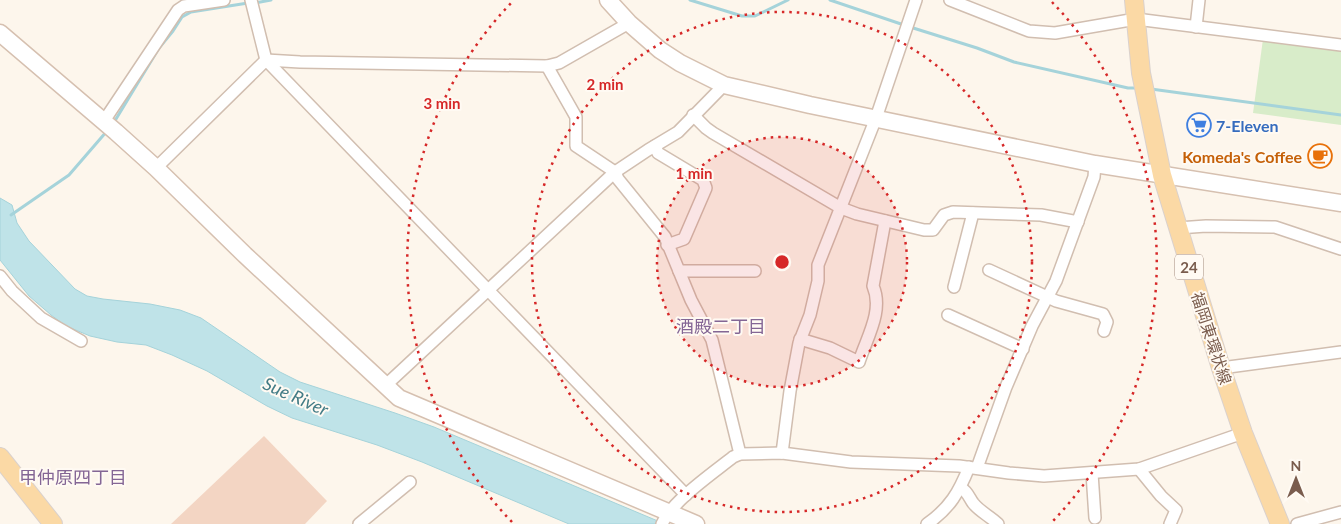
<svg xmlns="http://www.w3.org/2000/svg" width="1341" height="524" viewBox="0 0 1341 524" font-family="Lato,'Noto Sans JP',sans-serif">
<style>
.green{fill:#d8ecc9}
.water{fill:#bfe3e8;stroke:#a5d3da}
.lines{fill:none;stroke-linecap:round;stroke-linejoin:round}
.stream{stroke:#a5d3da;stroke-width:3}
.building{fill:#f3d5c3}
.street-casing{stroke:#d1beb0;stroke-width:14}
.secondary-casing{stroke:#d6c0b0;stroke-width:19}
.primary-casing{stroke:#dad1cd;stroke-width:20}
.street{stroke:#fff;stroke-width:11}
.secondary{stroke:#fff;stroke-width:16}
.primary{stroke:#fbd9a5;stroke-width:18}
.ring{fill:none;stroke:#d62828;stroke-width:2.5;stroke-dasharray:2.5 5}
.labels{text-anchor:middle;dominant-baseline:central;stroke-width:4;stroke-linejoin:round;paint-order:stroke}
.shield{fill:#fffaf3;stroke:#a28b7f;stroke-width:1}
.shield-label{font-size:15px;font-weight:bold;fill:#7a5c4d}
.shop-label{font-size:16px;font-weight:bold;fill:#366cbe;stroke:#fffaf3;text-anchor:start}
.food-label{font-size:16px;font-weight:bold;fill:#c56008;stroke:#fffaf3;text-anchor:end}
.street-label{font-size:16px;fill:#7a5c4d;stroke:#fffaf3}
.neighbourhood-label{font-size:18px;fill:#846695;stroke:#fffaf3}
.water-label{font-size:18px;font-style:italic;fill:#437c86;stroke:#fffaf3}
.centre{fill:#d62828;stroke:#fffaf3;stroke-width:2.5}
.ring-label{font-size:15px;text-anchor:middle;font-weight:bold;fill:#d62828;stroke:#fffaf3;stroke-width:4;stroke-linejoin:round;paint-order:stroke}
</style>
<rect width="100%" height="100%" fill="#fdf6ec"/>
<!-- green -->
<path class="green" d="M1263,39L1341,49V125L1253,113Z"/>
<!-- water -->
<path class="water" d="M0,198L12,205L17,223L29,241L75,289L87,296L103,299L150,304L180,310L201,318L280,372L300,382L395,413L434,427L665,524H569L422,462L377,445L292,418L267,406L207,371L172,355L146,345L117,342L90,336L66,326L51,315L29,296L0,260Z"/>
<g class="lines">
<!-- stream -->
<g class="stream">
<path d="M690,0L742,16H755L788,0"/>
<path d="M830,0L904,25"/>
<path d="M255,3L271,0"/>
<path d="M910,27L977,48L1014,62L1128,88H1137"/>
<path d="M1151,89L1341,115"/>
<path d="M113,124L159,48L173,31L182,17L191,12L248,3"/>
<path d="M11,215L69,175L107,131"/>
</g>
</g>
<!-- building -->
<path class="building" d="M264,436L327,501L305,524H171Z"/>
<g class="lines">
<!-- street casing -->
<g class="street-casing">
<g id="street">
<path d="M251,0L266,60L686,495"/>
<path d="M950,0L1029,31L1055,33L1136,19L1341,45"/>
<path d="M1196,27L1199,0"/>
<path d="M547,66L576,117V146L615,172L618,179L665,237L691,300L712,340L740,454"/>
<path d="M693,115L706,128L713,133L841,208L857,214L924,230H933L944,215L953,212L1041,215L1078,222"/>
<path d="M104,121L178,10L184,6L224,0"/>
<path d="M655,146L658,153L703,180L706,188L684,239L667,245"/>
<path d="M156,168L266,60L300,62L547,66L559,63L629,23"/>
<path d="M1178,228L1206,226L1275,227L1341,249"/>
<path d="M989,270L1056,301L1103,314L1107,322L1104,331"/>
<path d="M679,271H755"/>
<path d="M0,276L12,291L41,318L81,341"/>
<path d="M954,287L973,213"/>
<path d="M948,315L1023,349"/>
<path d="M800,339L830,348L859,362C866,339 884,311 873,286L885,221"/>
<path d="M1221,368L1341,352"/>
<path d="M386,385L615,172L648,150L678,132L724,85"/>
<path d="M782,453L790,391L799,343L810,315L818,281V265L876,118L916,0"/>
<path d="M977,468L1006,387L1032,326L1056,281L1094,177L1095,164"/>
<path d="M1139,469L1161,496L1176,510L1170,524"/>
<path d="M1092,473L1095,518"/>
<path d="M961,488C967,491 969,497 973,503C980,512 990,516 998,524"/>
<path d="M359,524L410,482"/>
<path d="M662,524C672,501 713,473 733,457L740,454L782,453L851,462L959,466L1009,473L1044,476L1139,469L1243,433"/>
<path d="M927,524C950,508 959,492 969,467"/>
<path d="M1297,524L1341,512"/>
</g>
</g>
<!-- secondary casing -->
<g class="secondary-casing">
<g id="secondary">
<path d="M608,0L629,23L660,50L680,63L724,85L810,105L1095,164L1341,203"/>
<path d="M0,33L116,132L156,168L245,255L399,398L696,524"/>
</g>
</g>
<!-- primary casing -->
<g class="primary-casing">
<g id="primary">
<path d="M1134,0L1141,73L1162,175L1221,368L1243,433L1280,524"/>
<path d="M0,457L53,524"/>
</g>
</g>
<!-- street -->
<use href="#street" class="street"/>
<!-- secondary -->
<use href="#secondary" class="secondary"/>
<!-- primary -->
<use href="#primary" class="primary"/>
</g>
<!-- distance rings -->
<circle cx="782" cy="262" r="125" fill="#d62828" fill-opacity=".12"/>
<g class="ring">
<circle cx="782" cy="262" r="125"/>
<circle cx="782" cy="262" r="250"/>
<path d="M512 522A375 375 0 0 1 512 2M1052 2A375 375 0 0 1 1052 522"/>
</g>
<!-- icons -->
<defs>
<g id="supermarket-ring" transform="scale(1.25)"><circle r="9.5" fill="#fffaf3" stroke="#3f7fe0" stroke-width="1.5"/><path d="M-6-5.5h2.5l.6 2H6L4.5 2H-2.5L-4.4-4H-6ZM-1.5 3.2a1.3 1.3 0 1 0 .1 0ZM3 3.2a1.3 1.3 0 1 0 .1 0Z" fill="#3f7fe0"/></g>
<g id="cafe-ring" transform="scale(1.25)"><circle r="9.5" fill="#fffaf3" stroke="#e8710a" stroke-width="1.5"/><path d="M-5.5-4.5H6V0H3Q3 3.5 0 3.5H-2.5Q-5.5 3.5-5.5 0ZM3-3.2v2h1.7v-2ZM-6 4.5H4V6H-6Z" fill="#e8710a"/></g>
</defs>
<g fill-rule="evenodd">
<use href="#supermarket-ring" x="1199" y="125"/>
<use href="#cafe-ring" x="1320" y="156"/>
</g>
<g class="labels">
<!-- shield labels -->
<rect class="shield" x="1175" y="254.5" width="28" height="25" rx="4"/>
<g class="shield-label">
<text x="1189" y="267">24</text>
</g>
<!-- shop labels -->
<g class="shop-label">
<text x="1216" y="125">7-Eleven</text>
</g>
<!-- food labels -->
<g class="food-label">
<text x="1302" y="156">Komeda's Coffee</text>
</g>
<!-- street labels -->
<g class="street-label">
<text transform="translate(1212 338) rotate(72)">福岡東環状線</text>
</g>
<!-- neighbourhood labels -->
<g class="neighbourhood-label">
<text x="721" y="326">酒殿二丁目</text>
<text x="73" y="477">甲仲原四丁目</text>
</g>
<!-- water labels -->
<g class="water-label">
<text transform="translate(296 396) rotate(24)">Sue River</text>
</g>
</g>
<circle cx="782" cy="262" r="8" class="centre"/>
<g class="ring-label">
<text x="605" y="90">2 min</text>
<text x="442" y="109">3 min</text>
<text x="694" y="179">1 min</text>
</g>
<!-- north arrow -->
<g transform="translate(1296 479)" stroke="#fffaf3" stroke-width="4" paint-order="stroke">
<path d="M0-4L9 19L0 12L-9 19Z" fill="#7a5c4d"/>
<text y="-8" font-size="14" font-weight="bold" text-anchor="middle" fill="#7a5c4d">N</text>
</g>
</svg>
